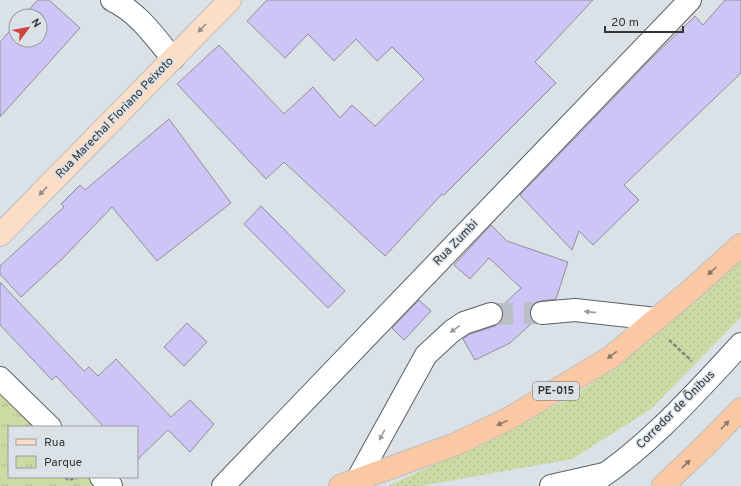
<svg xmlns="http://www.w3.org/2000/svg" width="741" height="486" viewBox="0 0 741 486" font-family="Overpass,sans-serif">
<style>
.grass{fill:url(#grass-dots)}
.park{fill:url(#park-tufts)}
.building{fill:#cfc4f6;stroke:#908f96}
.lines{fill:none;stroke-linecap:round;stroke-linejoin:round}
.minor-tunnel{stroke:#b9bfc4;stroke-width:22;stroke-dasharray:22 11;stroke-linecap:butt}
.minor-casing{stroke:#5b6166;stroke-width:24}
.major-casing{stroke:#bebfbf;stroke-width:24}
.highway-casing{stroke:#bebfbf;stroke-width:24}
.path{stroke:#818689;stroke-width:2.5;stroke-dasharray:4 2;stroke-linecap:butt}
.minor{stroke:#fff;stroke-width:22}
.major{stroke:#fcdec8;stroke-width:22}
.highway{stroke:#fac8a3;stroke-width:22}
.oneway{fill:#988a80}
.oneway2{fill:#8d7868}
.oneway3{fill:#999a9c}
.labels{text-anchor:middle;dominant-baseline:central;stroke-width:3;stroke-linejoin:round;paint-order:stroke}
.shield{fill:#dae1e7;stroke:#65696c;stroke-width:1}
.shield-label{font-size:11px;font-weight:bold;fill:#333638}
.street-label{font-size:12px;fill:#333638;stroke:#dae1e7}
</style>
<defs>
<pattern id="grass-dots" width="8" height="8" patternUnits="userSpaceOnUse"><rect width="8" height="8" fill="#cedaa4"/><path d="M2 2h.1M6 6h.1" fill="none" stroke="#b1bc8e" stroke-width="1.8" stroke-linecap="round"/></pattern>
<pattern id="park-tufts" width="24" height="20" patternUnits="userSpaceOnUse"><rect width="24" height="20" fill="#cedaa4"/><path d="M3 7l-1-3M5 7V3M7 7l1-3M15 17l-1-3M17 17v-4M19 17l1-3" fill="none" stroke="#b1bc8e"/></pattern>
</defs>
<rect width="100%" height="100%" fill="#dae1e7"/>
<!-- grass -->
<path class="grass" d="M741,258V317L651,409L572,459L421,486H388L479,444L576,395L634,351Z"/>
<!-- park -->
<path class="park" d="M0,388L40,427H9V477H91L100,486H0Z"/>
<!-- building -->
<g class="building">
<path d="M38,0H49L80,28L0,117V42L16,24V40H40V16H23Z"/>
<path d="M267,0H593L535,62L556,83L444,195L442,194L385,256L284,162L266,179L177,84L219,45L284,114L313,87L340,118L352,105L375,126L424,79L392,47L377,61L356,39L334,61L308,34L285,58L247,21Z"/>
<path d="M725,0H741V73L624,185L639,200L593,245L579,231L572,250L520,195L653,57L695,16L703,25Z"/>
<path d="M169,119L231,203L157,261L112,207L63,258L21,297L0,274V266L64,207L61,204L80,185L85,190Z"/>
<path d="M261,206L345,291L328,308L244,224Z"/>
<path d="M491,225L507,241L568,262L556,299L541,301L535,303L531,307L530,314L533,322L510,343L475,360L463,339L470,334L495,326L500,323L503,316V310L501,307L521,288L489,258L470,279L454,265Z"/>
<path d="M0,282L84,371L89,367L98,376L116,359L171,417L190,400L214,424L190,452L168,430L137,460V427H104L56,376L52,380L0,325Z"/>
<path d="M419,300L431,311L404,340L392,328Z"/>
<path d="M187,323L207,342L184,366L164,347Z"/>
</g>
<g class="lines">
<!-- minor-tunnel -->
<path class="minor-tunnel" d="M491,314L542,313"/>
<!-- minor casing -->
<g class="minor-casing">
<g id="minor">
<path d="M112,0C138,12 155,37 173,59"/>
<path d="M542,313L575,310L656,319"/>
<path d="M0,378L50,427"/>
<path d="M101,477L111,486"/>
<path d="M357,480L426,355L452,331L464,323L491,314"/>
<path d="M223,486L690,0"/>
<path d="M551,486L604,474"/>
<path d="M588,486C647,448 694,395 741,344"/>
</g>
</g>
<!-- major casing -->
<g class="major-casing">
<path id="major" d="M0,235L230,0"/>
</g>
<!-- highway casing -->
<g class="highway-casing">
<g id="highway">
<path d="M340,486L456,444L510,418L611,357L691,290L741,245"/>
<path d="M663,486L709,442L741,409"/>
</g>
</g>
<!-- path -->
<g class="path">
<path d="M669,340L692,361"/>
<path d="M65,477L68,480L77,478"/>
</g>
<!-- minor -->
<use href="#minor" class="minor"/>
<!-- major -->
<use href="#major" class="major"/>
<!-- highway -->
<use href="#highway" class="highway"/>
</g>
<!-- one-way arrows -->
<defs><path id="oneway-solid" d="M-6-.8H1V-3.2L6.5 0L1 3.2V.8H-6Z"/></defs>
<g class="oneway">
<use href="#oneway-solid" transform="translate(202 28) rotate(134)"/>
<use href="#oneway-solid" transform="translate(43 191) rotate(134)"/>
</g>
<g class="oneway2">
<use href="#oneway-solid" transform="translate(712 271) rotate(138)"/>
<use href="#oneway-solid" transform="translate(612 355) rotate(143)"/>
<use href="#oneway-solid" transform="translate(502 423) rotate(155)"/>
<use href="#oneway-solid" transform="translate(725 425) rotate(-46)"/>
<use href="#oneway-solid" transform="translate(686 464) rotate(-44)"/>
</g>
<g class="oneway3">
<use href="#oneway-solid" transform="translate(590 312) rotate(-174)"/>
<use href="#oneway-solid" transform="translate(455 329) rotate(145)"/>
<use href="#oneway-solid" transform="translate(382 435) rotate(118)"/>
</g>
<g class="labels">
<!-- shield labels -->
<rect class="shield" x="533" y="382" width="46" height="18" rx="3"/>
<g class="shield-label">
<text x="556" y="391">PE-015</text>
</g>
<!-- street labels -->
<g class="street-label">
<text transform="translate(115 118) rotate(-46)">Rua Marechal Floriano Peixoto</text>
<text transform="translate(456 243) rotate(-46)">Rua Zumbi</text>
<text transform="translate(676 410) rotate(-45)">Corredor de Ônibus</text>
</g>
</g>
<!-- legend -->
<rect x="8" y="426" width="130" height="52" fill="#dae1e7" stroke="#979da1"/>
<rect x="16" y="439" width="20" height="6" fill="#fcdec8" stroke="#979da1"/>
<text x="44" y="446" font-size="12" fill="#333638">Rua</text>
<rect x="16" y="456" width="20" height="12" fill="url(#park-tufts)" stroke="#979da1"/>
<text x="44" y="466" font-size="12" fill="#333638">Parque</text>
<!-- north arrow -->
<g transform="translate(28 28) rotate(58)"><circle r="19" fill="#dae1e7" stroke="#979da1"/>
<path d="M0-3L7 15L0 10L-7 15Z" fill="#d24341"/>
<text y="-6" font-size="11" font-weight="bold" text-anchor="middle" fill="#333638">N</text>
</g>
<!-- scale -->
<path d="M605 26v6h78v-6" fill="none" stroke="#333638" stroke-width="2"/>
<text x="611" y="26" font-size="12" fill="#333638" stroke="#dae1e7" stroke-width="3" paint-order="stroke">20 m</text>
</svg>
